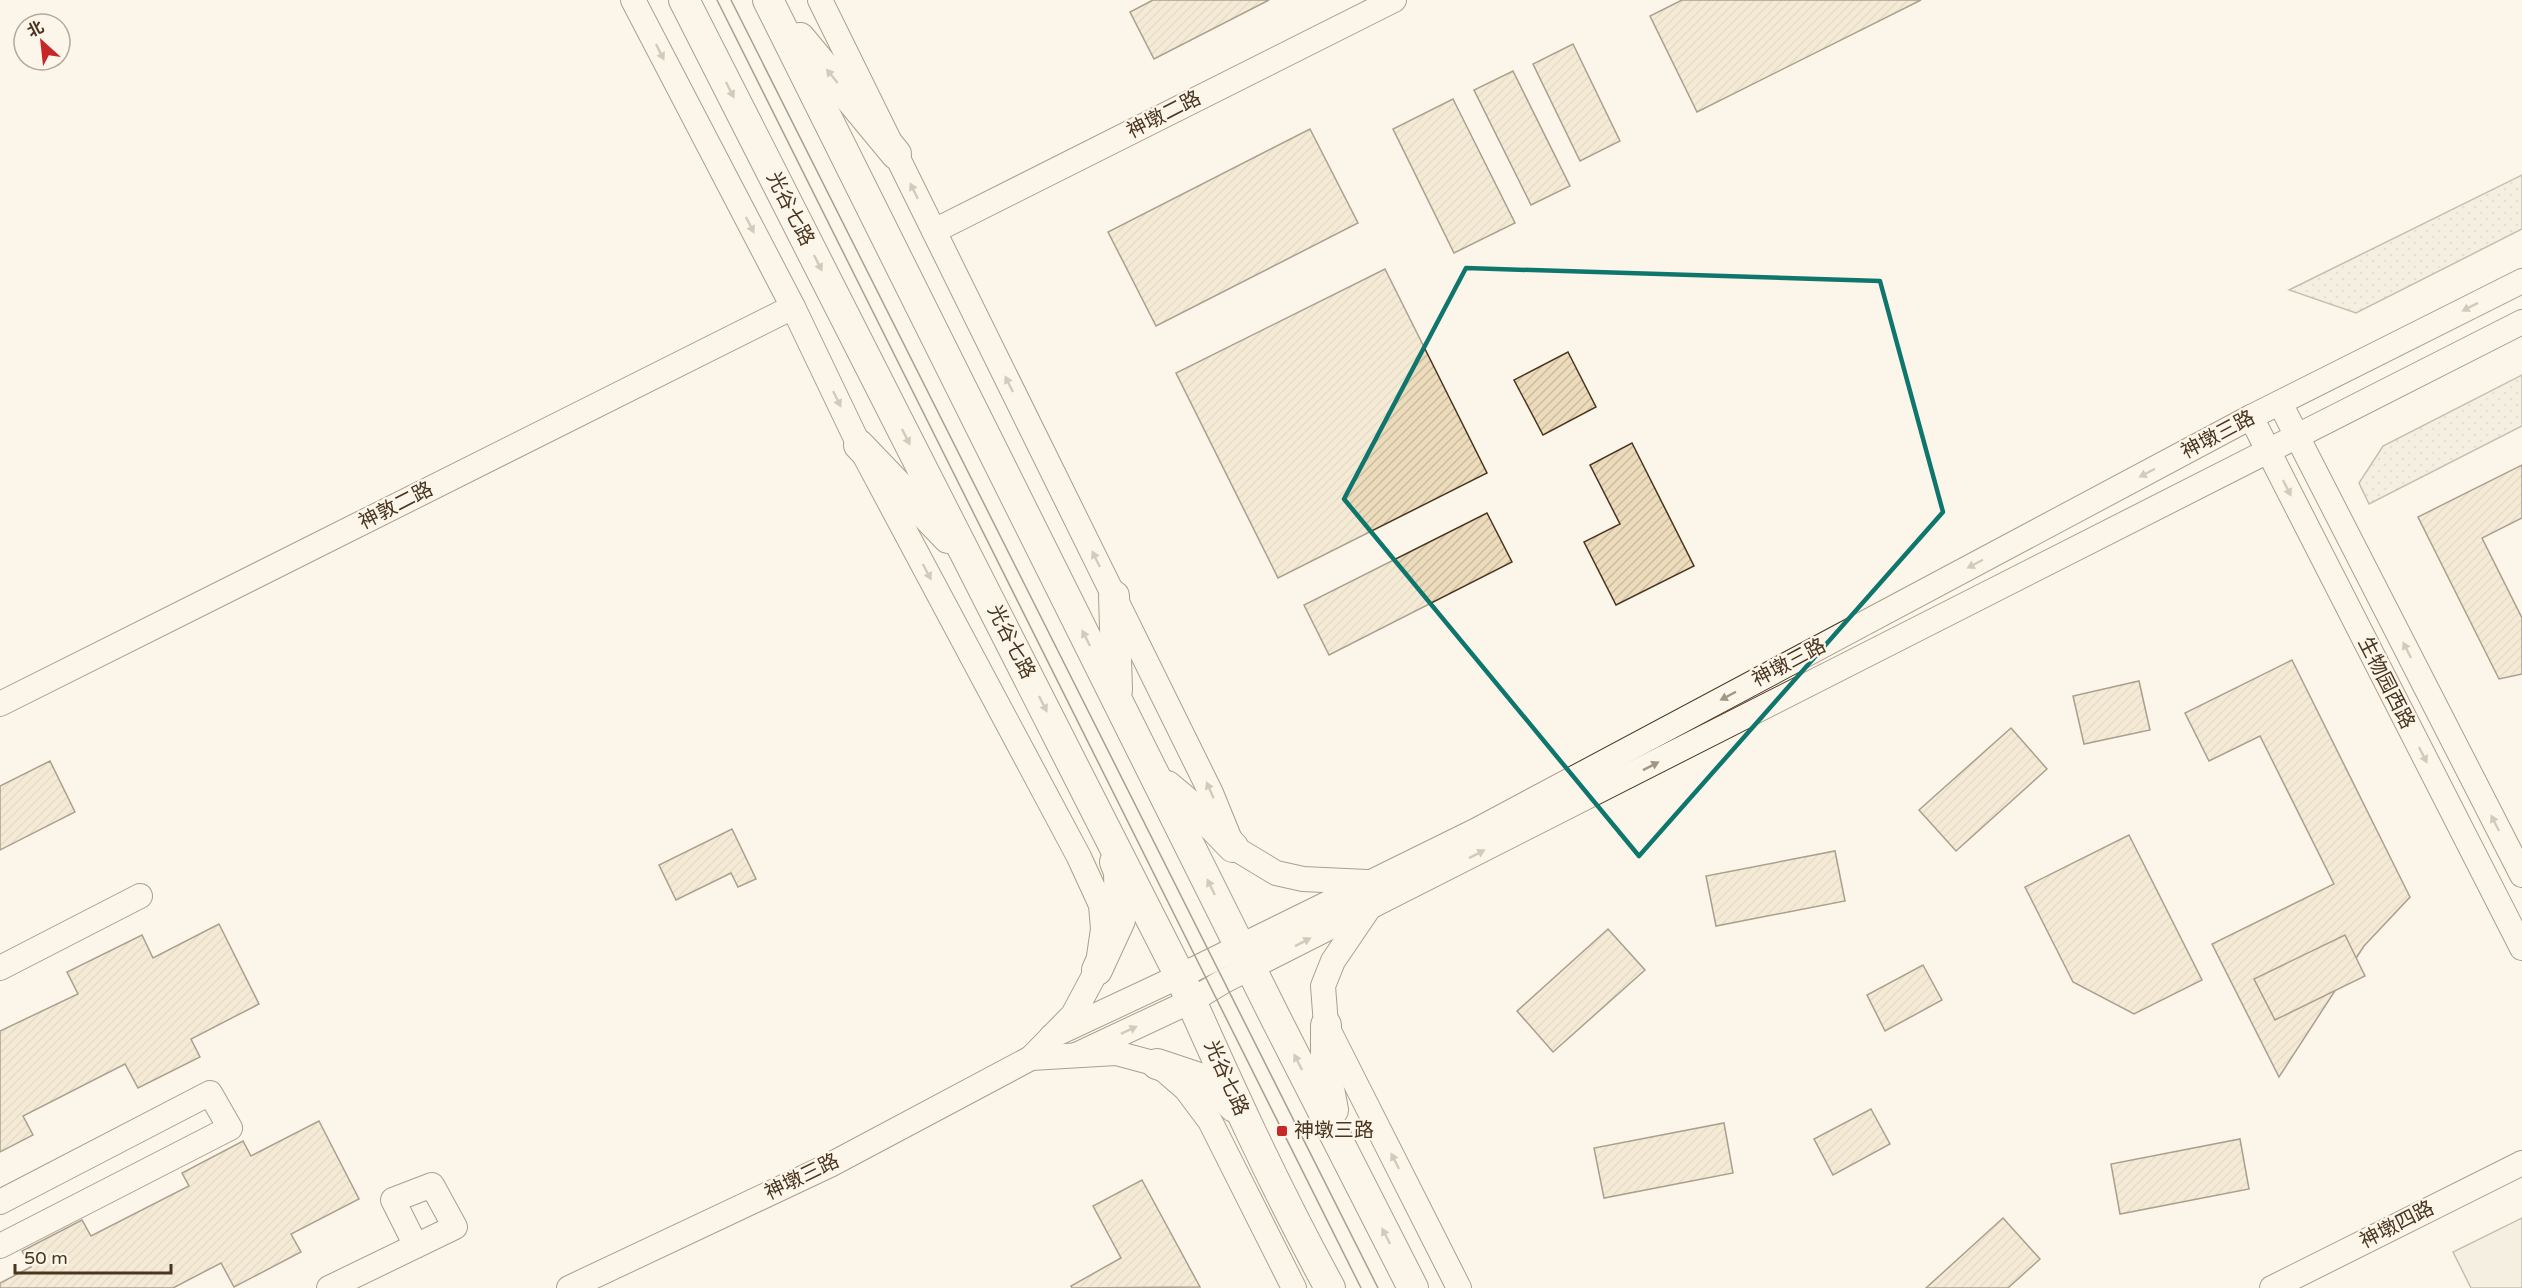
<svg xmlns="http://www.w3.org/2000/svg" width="2522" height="1288" viewBox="0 0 2522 1288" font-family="'Varela Round','Noto Sans SC',sans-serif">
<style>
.grass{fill:url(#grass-dots);stroke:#887966;stroke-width:1.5}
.garden{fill:#ede6d9;stroke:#887966;stroke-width:1.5}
.building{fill:url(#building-hatch);stroke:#4a3520;stroke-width:1.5}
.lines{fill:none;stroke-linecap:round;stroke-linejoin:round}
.minor-casing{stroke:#4a3520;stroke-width:26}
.major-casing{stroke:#4a3520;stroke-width:32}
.minor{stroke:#fbf6e9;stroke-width:24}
.major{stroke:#fbf6e9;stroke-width:30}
.tram{stroke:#4a3520;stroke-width:1.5}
.oneway{fill:#a29684}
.marked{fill:none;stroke:#0f766e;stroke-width:4.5;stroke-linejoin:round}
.poi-dot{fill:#c62828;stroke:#fbf6e9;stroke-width:2}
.labels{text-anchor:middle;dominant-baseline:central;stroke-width:4.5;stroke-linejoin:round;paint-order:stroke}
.street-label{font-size:20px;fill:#4a3520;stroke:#fbf6e9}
.poi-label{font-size:20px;fill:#4a3520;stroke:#fbf6e9;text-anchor:start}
</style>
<defs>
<pattern id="grass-dots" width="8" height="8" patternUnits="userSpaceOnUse" patternTransform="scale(1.5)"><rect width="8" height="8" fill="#ede6d9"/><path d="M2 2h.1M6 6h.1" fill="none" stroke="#cdc6ba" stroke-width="1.8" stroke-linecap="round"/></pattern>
<pattern id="building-hatch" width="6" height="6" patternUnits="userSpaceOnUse" patternTransform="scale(1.5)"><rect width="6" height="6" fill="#ecdcbc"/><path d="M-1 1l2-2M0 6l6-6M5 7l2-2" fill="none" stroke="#ccbda1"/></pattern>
</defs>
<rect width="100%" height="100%" fill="#fbf6e9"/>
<!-- grass -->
<g class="grass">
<path d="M2522,175V229L2356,313L2289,290Z"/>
<path d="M2522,375V426L2369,504L2359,483L2383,446Z"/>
</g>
<!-- garden -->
<path class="garden" d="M2522,1218V1288H2471L2453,1252Z"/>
<!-- building -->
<g class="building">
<path d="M1153,0H1269L1154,59L1130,12Z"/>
<path d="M1682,0H1921L1697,112L1650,16Z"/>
<path d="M1573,44L1620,141L1580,161L1533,64Z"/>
<path d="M1513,71L1570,186L1531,205L1474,90Z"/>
<path d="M1453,99L1515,223L1454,253L1393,129Z"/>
<path d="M1310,129L1358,223L1156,326L1108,232Z"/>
<path d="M1385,269L1487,473L1278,578L1176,373Z"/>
<path d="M1568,352L1596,407L1543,435L1514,380Z"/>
<path d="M1632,443L1694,566L1616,605L1584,542L1620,524L1590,465Z"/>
<path d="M2522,465V518L2482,538L2522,618V674L2499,679L2418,517Z"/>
<path d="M1487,513L1512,562L1329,655L1304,605Z"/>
<path d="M2292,660L2410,897L2364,946L2279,1077L2212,944L2334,884L2260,736L2209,761L2185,713Z"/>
<path d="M2139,681L2150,730L2084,744L2073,696Z"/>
<path d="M2011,728L2047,769L1956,851L1919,810Z"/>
<path d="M50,761L75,812L0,850V786Z"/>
<path d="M732,829L756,879L738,887L731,873L676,900L659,865Z"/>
<path d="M2129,835L2202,980L2134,1014L2073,982L2025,887Z"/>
<path d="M1835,851L1845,901L1716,926L1706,876Z"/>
<path d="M219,924L259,1004L191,1039L200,1057L138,1088L125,1064L23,1116L33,1135L0,1152V1031L78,994L67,972L142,935L153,958Z"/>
<path d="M1608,929L1645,970L1553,1052L1517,1011Z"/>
<path d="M2345,935L2365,976L2275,1020L2254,979Z"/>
<path d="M1923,965L1942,1000L1885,1031L1867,995Z"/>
<path d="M1871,1109L1890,1144L1833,1175L1814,1139Z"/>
<path d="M319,1121L359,1199L291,1234L301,1252L234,1287L221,1263L173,1288H0V1283L31,1267L22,1251L82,1220L91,1236L189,1186L182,1173L243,1141L251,1156Z"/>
<path d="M1724,1123L1733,1173L1604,1198L1594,1148Z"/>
<path d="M2240,1139L2249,1189L2120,1214L2111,1164Z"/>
<path d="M1142,1180L1200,1287L1072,1288L1071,1286L1121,1258L1093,1206Z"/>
<path d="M2003,1218L2040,1259L2008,1288H1926Z"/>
</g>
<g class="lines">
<!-- minor casing -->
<g class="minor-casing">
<g id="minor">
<path d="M633,0L793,307L859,445L1079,857L1101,905L1103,929L1097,970L1073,1015L1031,1058L1116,1053L1157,1064L1186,1089L1210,1121L1294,1288"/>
<path d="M820,0L1211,793L1233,847L1276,873L1303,879L1367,882"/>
<path d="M934,231L1394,0"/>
<path d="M2280,403L2522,875"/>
<path d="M2251,417L2522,948"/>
<path d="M0,704L793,307"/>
<path d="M1367,911L1333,961L1323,986L1326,1025L1459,1288"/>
<path d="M0,968L140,896"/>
<path d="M1052,1036L1180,976L1475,831L2251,417L2522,281"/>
<path d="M1076,1055L1191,1001L1224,981L2522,322"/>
<path d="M0,1202L210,1093L230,1128L0,1246"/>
<path d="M329,1288L455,1227L432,1185L393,1200L416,1246"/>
<path d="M569,1288L830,1165L1031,1058"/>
<path d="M2272,1288L2522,1163"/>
</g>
</g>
<!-- major casing -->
<g class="major-casing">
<g id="major">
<path d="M684,0L1180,976C1227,1082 1274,1186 1330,1288"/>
<path d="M768,0L1274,1015L1413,1288"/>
<path d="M800,38L896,154"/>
<path d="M859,445L948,538"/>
<path d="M1114,596L1117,690"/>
<path d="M1167,786L1206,819L1233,847"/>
<path d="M1097,970L1120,920L1119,872L1115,862"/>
<path d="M1326,1025V1073L1333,1110"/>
<path d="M1157,1064L1208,1081L1234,1107"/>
</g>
</g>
<!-- minor -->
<use href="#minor" class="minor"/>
<!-- major -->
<use href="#major" class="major"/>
<!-- tram -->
<g class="tram">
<path d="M717,0L1361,1288"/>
<path d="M731,0L1378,1288"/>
</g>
</g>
<!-- one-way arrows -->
<defs><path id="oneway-solid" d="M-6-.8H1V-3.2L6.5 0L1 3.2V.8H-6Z" transform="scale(1.5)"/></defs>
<g class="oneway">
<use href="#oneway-solid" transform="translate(660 52) rotate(63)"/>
<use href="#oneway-solid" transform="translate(832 76) rotate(-129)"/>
<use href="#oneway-solid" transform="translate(730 90) rotate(63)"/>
<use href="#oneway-solid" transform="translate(914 191) rotate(-116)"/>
<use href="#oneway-solid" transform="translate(750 225) rotate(63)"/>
<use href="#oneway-solid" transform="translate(818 263) rotate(63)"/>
<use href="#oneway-solid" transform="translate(2470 307) rotate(153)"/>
<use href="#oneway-solid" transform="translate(1009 384) rotate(-116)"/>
<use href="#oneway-solid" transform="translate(837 399) rotate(64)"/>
<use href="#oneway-solid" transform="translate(906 437) rotate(63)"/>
<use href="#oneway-solid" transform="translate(2147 473) rotate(152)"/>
<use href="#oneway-solid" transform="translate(2287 488) rotate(63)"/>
<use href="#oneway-solid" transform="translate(1096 559) rotate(-116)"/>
<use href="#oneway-solid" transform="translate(1975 564) rotate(152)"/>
<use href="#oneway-solid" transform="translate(927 572) rotate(62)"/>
<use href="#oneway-solid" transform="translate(1086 638) rotate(-117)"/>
<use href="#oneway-solid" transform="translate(2407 650) rotate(-117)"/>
<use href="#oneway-solid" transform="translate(1728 696) rotate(152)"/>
<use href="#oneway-solid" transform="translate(1043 704) rotate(63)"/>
<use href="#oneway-solid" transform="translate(2423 755) rotate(63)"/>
<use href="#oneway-solid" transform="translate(1651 766) rotate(-27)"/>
<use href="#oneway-solid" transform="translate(1210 790) rotate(-114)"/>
<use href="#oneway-solid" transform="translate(2495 823) rotate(-117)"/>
<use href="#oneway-solid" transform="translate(1477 854) rotate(-27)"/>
<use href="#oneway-solid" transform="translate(1211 887) rotate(-116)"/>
<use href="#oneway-solid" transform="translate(1303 942) rotate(-27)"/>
<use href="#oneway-solid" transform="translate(1129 1030) rotate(-25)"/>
<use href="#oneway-solid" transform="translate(1298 1062) rotate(-117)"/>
<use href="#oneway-solid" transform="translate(1395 1161) rotate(-117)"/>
<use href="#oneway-solid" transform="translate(1386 1236) rotate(-117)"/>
</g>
<!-- marked area -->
<path d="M0 0H2522V1288H0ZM1466,268L1880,281L1943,512L1639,856L1344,499Z" fill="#fbf6e9" fill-opacity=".55" fill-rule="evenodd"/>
<path class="marked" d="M1466,268L1880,281L1943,512L1639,856L1344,499Z"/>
<!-- markers -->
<rect class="poi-dot" x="1276" y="1125" width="12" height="12" rx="3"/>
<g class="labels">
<!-- street labels -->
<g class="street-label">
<text transform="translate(1164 115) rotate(-27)">神墩二路</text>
<text transform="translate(790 209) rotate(63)">光谷七路</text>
<text transform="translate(2218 435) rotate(-28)">神墩三路</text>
<text transform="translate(396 506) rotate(-27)">神敦二路</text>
<text transform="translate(1011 642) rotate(63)">光谷七路</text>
<text transform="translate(1789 663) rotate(-28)">神墩三路</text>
<text transform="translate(2386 683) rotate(63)">生物园西路</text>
<text transform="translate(1226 1078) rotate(66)">光谷七路</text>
<text transform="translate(802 1177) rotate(-26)">神墩三路</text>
<text transform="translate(2397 1225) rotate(-27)">神墩四路</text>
</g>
<!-- poi labels -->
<g class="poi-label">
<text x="1294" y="1131">神墩三路</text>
</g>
</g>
<!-- north arrow -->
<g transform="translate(42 42) rotate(333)"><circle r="28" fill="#fbf6e9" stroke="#b4a999" stroke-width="1.5"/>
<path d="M0-4.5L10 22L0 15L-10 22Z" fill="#c62828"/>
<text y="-9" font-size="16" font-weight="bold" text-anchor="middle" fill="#4a3520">北</text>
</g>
<!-- scale -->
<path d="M15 1264v9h156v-9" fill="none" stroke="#4a3520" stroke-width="3"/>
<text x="24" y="1264" font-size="18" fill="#4a3520" stroke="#fbf6e9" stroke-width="4.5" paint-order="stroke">50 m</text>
</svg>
